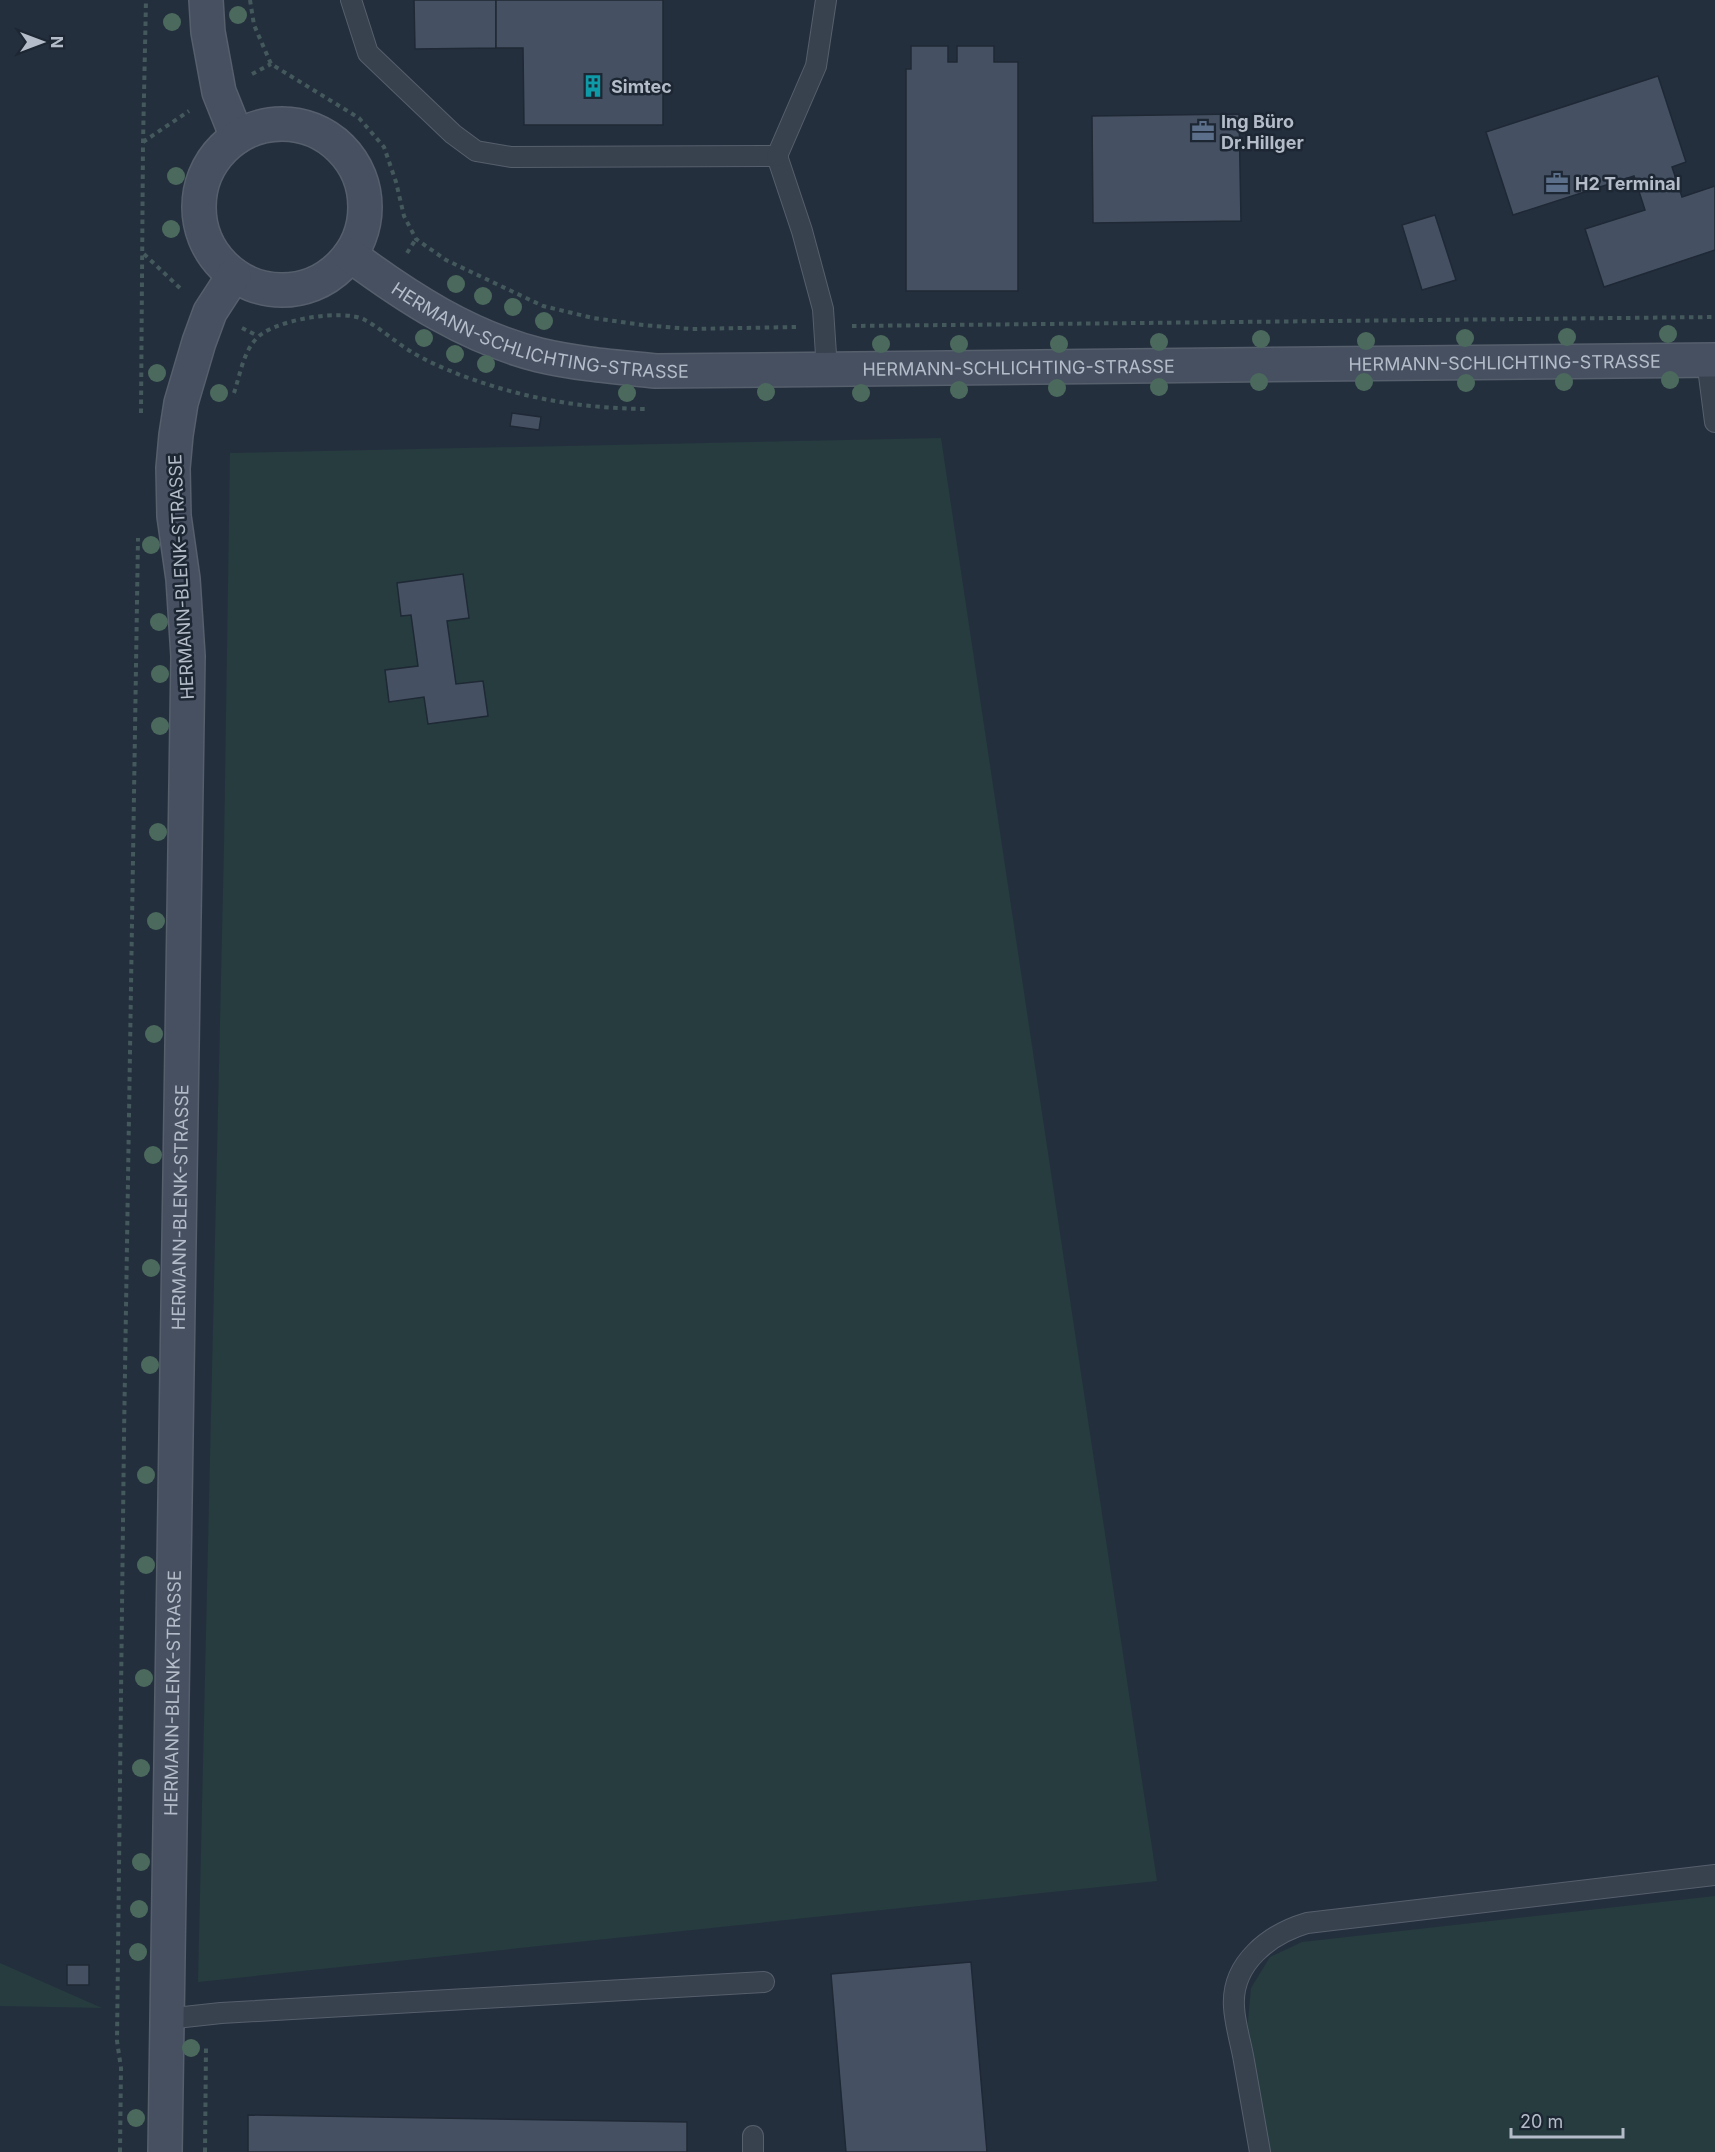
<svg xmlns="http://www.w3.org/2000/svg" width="1715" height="2152" viewBox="0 0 1715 2152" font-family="Inter,sans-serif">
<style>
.green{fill:#263c3f}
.building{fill:#455162;stroke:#1f2835;stroke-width:1.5}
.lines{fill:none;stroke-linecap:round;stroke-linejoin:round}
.lane-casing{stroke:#565f6c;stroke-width:22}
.secondary-casing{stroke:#565f6c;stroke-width:36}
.path{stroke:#44595c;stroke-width:4;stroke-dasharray:4.5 4.5;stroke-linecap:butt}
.lane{stroke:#38414e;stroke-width:20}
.secondary{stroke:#465061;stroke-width:33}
.tree{fill:#4b6a5d}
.labels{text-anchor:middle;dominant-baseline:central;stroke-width:5;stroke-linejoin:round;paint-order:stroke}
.poi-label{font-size:18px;font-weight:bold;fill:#b4bcc9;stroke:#1d2633;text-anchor:start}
.street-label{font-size:18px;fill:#b4bcc9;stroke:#1d2633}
</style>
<rect width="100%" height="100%" fill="#242f3e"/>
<!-- green -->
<g class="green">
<path d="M941,438L1157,1881L198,1982L224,847L230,453Z"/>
<path d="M1715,1896V2152H1268L1246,2042L1251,1988L1270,1957L1302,1942Z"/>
<path d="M0,1963L102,2008L0,2006Z"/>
</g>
<!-- building -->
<g class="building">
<path d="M414,0H496V48L415,49Z"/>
<path d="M496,0H663V125H524L523,48H496Z"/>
<path d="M911,46H948V62H957V46H994V62H1018V291H906V69H911Z"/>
<path d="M1658,76L1686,162L1672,167L1682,197L1715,186V250L1604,287L1585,229L1645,210L1634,176L1513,215L1486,132Z"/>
<path d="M1239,114L1241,221L1093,223L1092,116Z"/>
<path d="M1435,215L1456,280L1422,290L1402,225Z"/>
<path d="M512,413L541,417L539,430L510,426Z"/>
<path d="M463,574L469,618L447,621L456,684L483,681L488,716L428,724L424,697L389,702L385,670L418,666L411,615L401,616L397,583Z"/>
<path d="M971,1962L987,2152H846L831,1974Z"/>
<rect x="67" y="1965" width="22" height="20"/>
<path d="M248,2115L687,2122V2152H248Z"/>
</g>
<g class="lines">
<!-- lane casing -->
<g class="lane-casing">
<g id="lane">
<path d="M351,0L368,53L453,134L476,151L511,157L777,156L802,231L823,309L827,370"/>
<path d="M777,156L816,66L826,0"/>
<path d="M1707,360L1715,422"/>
<path d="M166,2019L221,2013L764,1982"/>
<path d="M753,2152V2136"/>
<path d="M1260,2152C1255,2122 1249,2091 1244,2061C1241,2043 1235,2025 1234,2007C1231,1963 1270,1934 1307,1923L1715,1875"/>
</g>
</g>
<!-- secondary casing -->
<g class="secondary-casing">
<g id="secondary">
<path d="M206,0L208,32L219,92L237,137"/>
<circle cx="282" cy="207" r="83"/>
<path id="s1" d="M350,255C408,298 468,337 539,355C577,364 617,367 656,371L1715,360"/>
<path id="s2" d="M165,2152L188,656L183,579L174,516L173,468L176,435L181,403L199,342L210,312L234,275"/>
</g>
</g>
<!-- path -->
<g class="path">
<path d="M250,0L254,25L271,64L359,118L384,147L396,182L404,216L416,239L446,260L543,306L593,318L643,325L691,329L796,327"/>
<path d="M252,74L271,64"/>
<path d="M143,142L189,111"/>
<path d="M407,253L416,239"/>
<path d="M144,254L182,290"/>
<path d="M852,326L1715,317"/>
<path d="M242,328L258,336"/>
<path d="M234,393C240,375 243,353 256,339C272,320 343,308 365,320C380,328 394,341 410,351C426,361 445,369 463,376C526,399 580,408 646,409"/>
<path d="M141,413L143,143L146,0"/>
<path d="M120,2152L121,2068L117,2041L124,1436L138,538"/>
<path d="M205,2152L206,2045"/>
</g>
<!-- lane -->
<use href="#lane" class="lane"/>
<!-- secondary -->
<use href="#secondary" class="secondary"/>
</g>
<!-- trees -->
<g class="tree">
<circle cx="238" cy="15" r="9"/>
<circle cx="172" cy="22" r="9"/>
<circle cx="176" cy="176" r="9"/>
<circle cx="171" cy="229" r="9"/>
<circle cx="456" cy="284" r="9"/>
<circle cx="483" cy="296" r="9"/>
<circle cx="513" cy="307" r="9"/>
<circle cx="544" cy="321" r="9"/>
<circle cx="1668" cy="334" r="9"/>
<circle cx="1567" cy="337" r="9"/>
<circle cx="424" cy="338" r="9"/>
<circle cx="1465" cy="338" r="9"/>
<circle cx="1261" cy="339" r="9"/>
<circle cx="1366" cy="341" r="9"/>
<circle cx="1159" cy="342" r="9"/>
<circle cx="881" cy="344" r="9"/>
<circle cx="959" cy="344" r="9"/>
<circle cx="1059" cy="344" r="9"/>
<circle cx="455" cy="354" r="9"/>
<circle cx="486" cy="364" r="9"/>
<circle cx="157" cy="373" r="9"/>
<circle cx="1670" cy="380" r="9"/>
<circle cx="1259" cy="382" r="9"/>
<circle cx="1364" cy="382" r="9"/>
<circle cx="1564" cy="382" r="9"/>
<circle cx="1466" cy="383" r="9"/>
<circle cx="1159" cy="387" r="9"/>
<circle cx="1057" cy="388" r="9"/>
<circle cx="959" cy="390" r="9"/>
<circle cx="766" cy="392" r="9"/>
<circle cx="219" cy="393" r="9"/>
<circle cx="627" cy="393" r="9"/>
<circle cx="861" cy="393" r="9"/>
<circle cx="151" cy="545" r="9"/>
<circle cx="159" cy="622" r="9"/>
<circle cx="160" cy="674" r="9"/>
<circle cx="160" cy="726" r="9"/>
<circle cx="158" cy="832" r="9"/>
<circle cx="156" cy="921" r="9"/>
<circle cx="154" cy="1034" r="9"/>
<circle cx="153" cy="1155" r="9"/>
<circle cx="151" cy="1268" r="9"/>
<circle cx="150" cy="1365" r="9"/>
<circle cx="146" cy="1475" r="9"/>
<circle cx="146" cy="1565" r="9"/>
<circle cx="144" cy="1678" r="9"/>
<circle cx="141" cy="1768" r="9"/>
<circle cx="141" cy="1862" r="9"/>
<circle cx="139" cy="1909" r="9"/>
<circle cx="138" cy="1952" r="9"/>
<circle cx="191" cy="2048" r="9"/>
<circle cx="136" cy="2118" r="9"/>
</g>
<!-- icons -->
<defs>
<g id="building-bare" transform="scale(1.8)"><path d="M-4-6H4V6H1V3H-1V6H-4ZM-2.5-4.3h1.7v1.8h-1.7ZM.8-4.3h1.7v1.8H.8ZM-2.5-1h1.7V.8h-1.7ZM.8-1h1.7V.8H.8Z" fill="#0f9aa8" stroke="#1d2633" stroke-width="2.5" paint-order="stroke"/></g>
<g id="office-bare" transform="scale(1.8)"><path d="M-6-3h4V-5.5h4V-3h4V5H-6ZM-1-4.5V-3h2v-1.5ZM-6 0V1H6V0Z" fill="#5c6f8a" stroke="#1d2633" stroke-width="2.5" paint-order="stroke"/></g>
</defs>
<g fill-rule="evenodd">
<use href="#building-bare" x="593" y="86"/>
<use href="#office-bare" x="1203" y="131"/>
<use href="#office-bare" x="1557" y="183"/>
</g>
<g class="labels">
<!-- poi labels -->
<g class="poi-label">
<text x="611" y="86">Simtec</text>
<text x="1221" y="121">Ing Büro<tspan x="1221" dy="21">Dr.Hillger</tspan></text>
<text x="1575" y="183">H2 Terminal</text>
</g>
<!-- street labels -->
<g class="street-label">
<text stroke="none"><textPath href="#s1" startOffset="210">HERMANN-SCHLICHTING-STRASSE</textPath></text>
<text stroke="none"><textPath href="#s1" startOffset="1182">HERMANN-SCHLICHTING-STRASSE</textPath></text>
<text stroke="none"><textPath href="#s1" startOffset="696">HERMANN-SCHLICHTING-STRASSE</textPath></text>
<text transform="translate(181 577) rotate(-93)">HERMANN-BLENK-STRASSE</text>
<text stroke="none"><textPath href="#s2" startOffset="945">HERMANN-BLENK-STRASSE</textPath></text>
<text stroke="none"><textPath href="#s2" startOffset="459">HERMANN-BLENK-STRASSE</textPath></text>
</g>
</g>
<!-- north arrow -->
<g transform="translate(42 42) rotate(90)" stroke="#1d2633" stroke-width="4.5" paint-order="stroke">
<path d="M0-4.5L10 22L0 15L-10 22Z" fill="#b4bcc9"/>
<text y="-9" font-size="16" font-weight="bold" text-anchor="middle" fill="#b4bcc9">N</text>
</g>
<!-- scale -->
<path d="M1511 2128v9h112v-9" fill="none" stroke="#b4bcc9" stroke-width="3"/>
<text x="1520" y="2128" font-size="18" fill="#b4bcc9" stroke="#1d2633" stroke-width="4.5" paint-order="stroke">20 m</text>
</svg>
